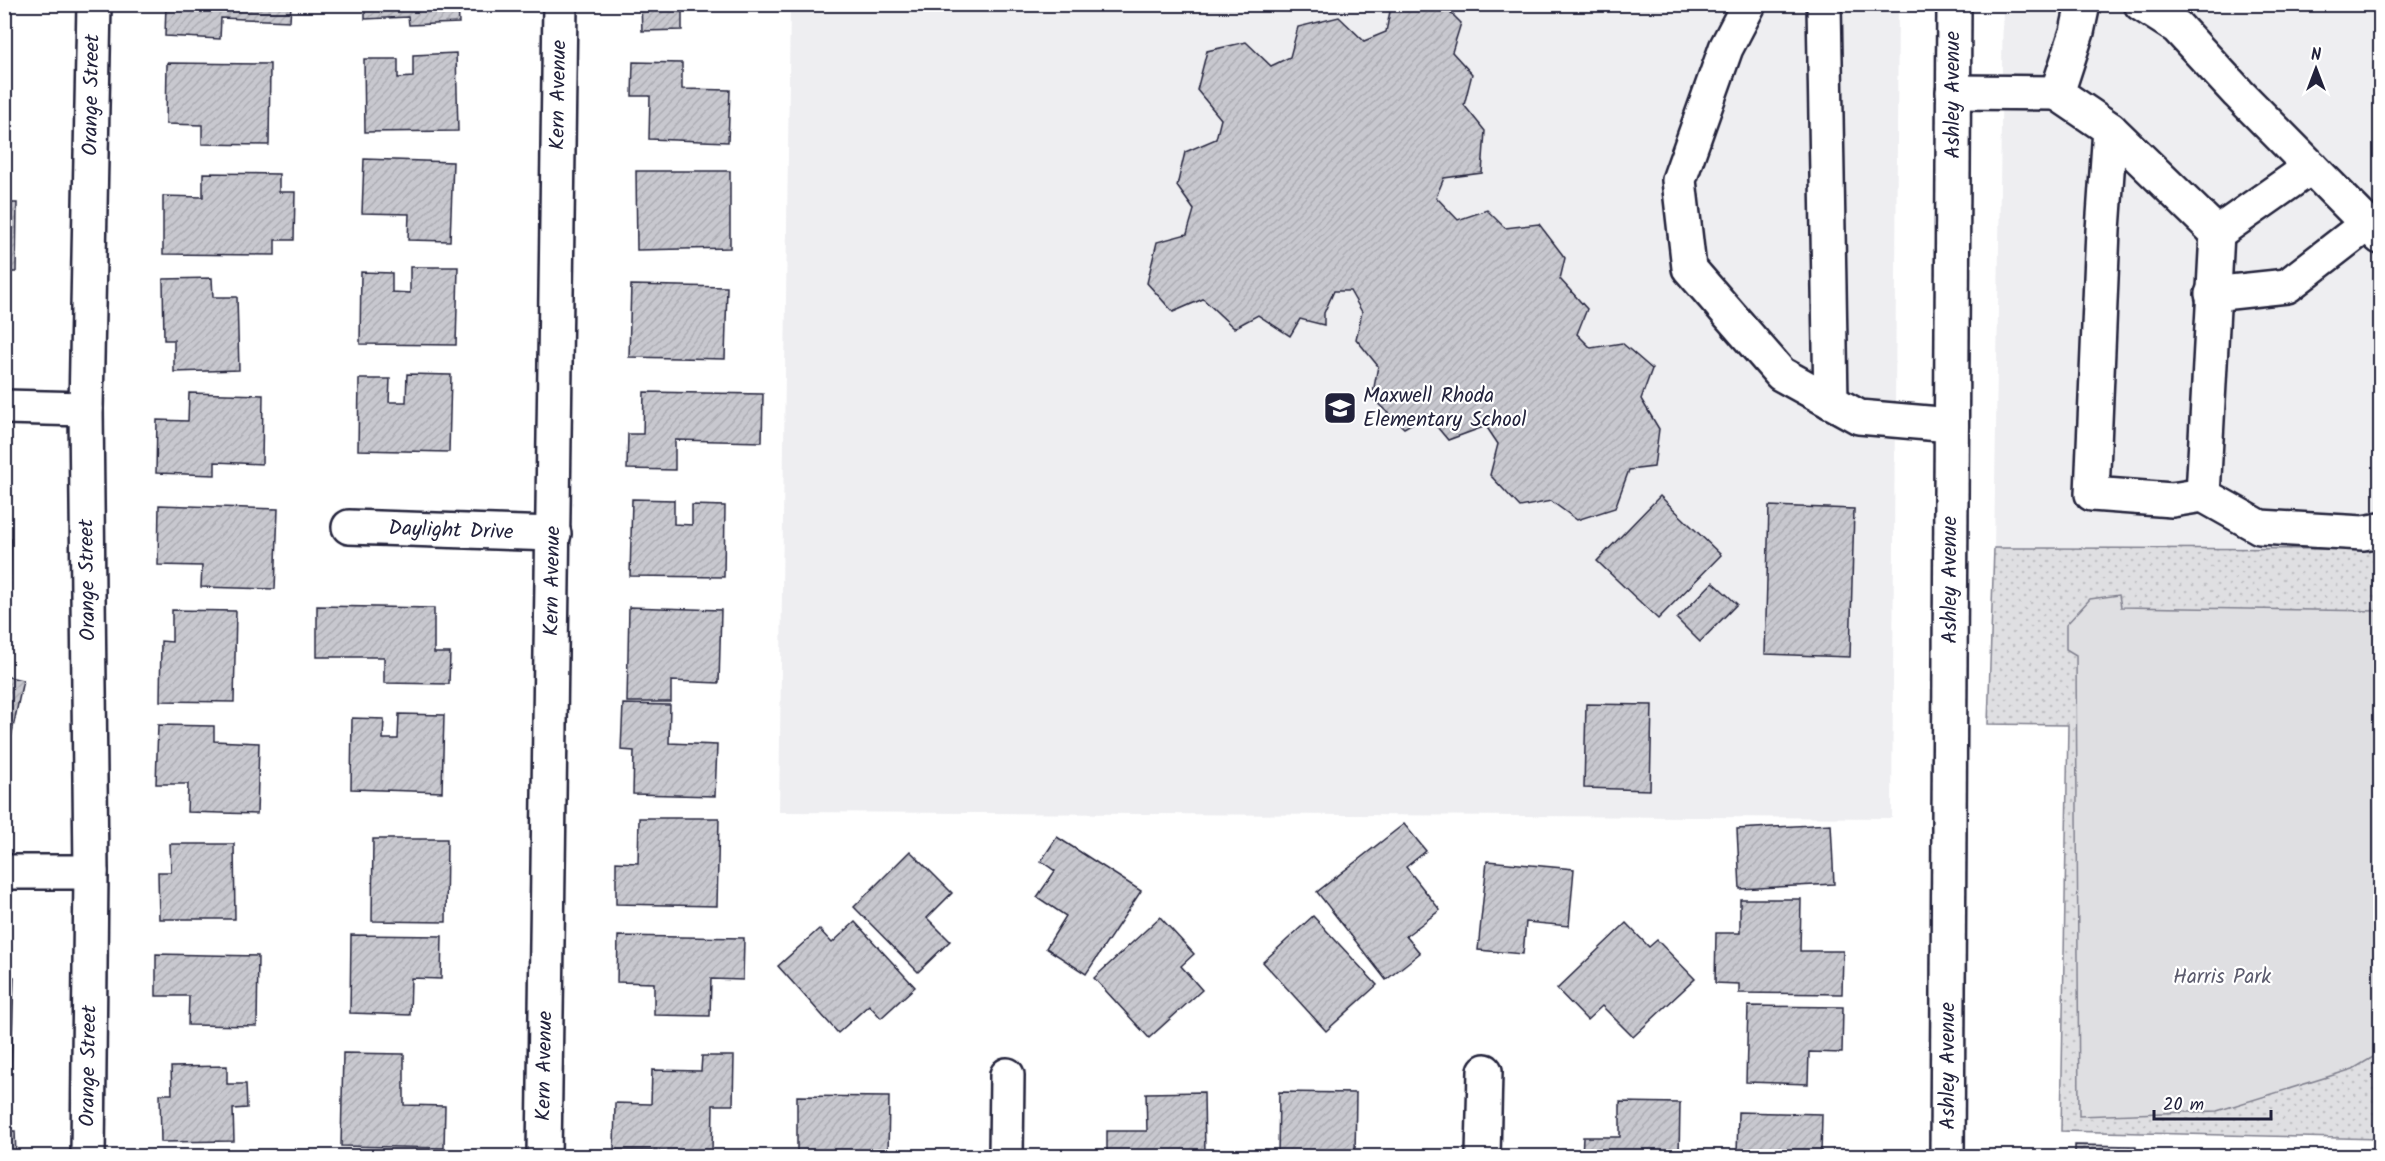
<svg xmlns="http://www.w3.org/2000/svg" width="2385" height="1161" viewBox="0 0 2385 1161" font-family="Kalam,sans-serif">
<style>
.built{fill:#eeeef1}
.park{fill:url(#park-dots);stroke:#80808e;stroke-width:1.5}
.pitch{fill:#dfdfe2;stroke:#80808e;stroke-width:1.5}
.building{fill:url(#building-hatch);stroke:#22223b;stroke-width:1.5}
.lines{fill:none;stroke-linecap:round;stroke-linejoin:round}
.minor-casing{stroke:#22223b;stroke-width:38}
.minor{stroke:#fff;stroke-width:33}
.labels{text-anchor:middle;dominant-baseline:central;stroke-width:4.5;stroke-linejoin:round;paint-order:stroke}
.street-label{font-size:21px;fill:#22223b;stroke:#fff}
.poi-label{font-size:21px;fill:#22223b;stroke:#fff;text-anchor:start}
.park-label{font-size:21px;fill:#5b5b6d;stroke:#fff}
</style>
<defs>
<pattern id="park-dots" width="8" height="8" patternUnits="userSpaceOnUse" patternTransform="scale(1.5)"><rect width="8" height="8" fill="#dfdfe2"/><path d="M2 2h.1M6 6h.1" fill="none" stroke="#bfbfc3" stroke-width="1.8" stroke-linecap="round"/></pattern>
<pattern id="building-hatch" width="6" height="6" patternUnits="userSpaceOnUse" patternTransform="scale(1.5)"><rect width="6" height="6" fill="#c8c8cf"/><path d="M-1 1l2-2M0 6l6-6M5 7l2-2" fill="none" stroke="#acacb3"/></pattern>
</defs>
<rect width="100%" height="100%" fill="#fff"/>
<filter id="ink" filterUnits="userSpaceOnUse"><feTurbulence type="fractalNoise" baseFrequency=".0167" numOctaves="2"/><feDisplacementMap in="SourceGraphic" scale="12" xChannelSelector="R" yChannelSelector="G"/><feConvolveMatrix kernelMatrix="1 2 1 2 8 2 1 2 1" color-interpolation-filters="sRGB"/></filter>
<g filter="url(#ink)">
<!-- built -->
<g class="built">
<path d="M790,5H1898L1892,818L779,812Z"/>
<path d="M2003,5H2380V549L1994,548Z"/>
</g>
<!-- park -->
<path class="park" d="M1994,548L2380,549V1139L2061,1131L2068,725L1988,724Z"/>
<!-- pitch -->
<path class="pitch" d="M2119,595L2121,607L2380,611V1053L2353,1069L2217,1111L2079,1116L2076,655L2066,649V625L2090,599Z"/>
<!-- building -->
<g class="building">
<path d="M166,4H291L290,21L221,18L220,39L165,36Z"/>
<path d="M365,4H458L459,23L409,25L408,17L365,19Z"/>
<path d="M641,4H736V10L682,11V30L642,31Z"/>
<path d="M1395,4H1442L1461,23L1452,52L1472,74L1464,105L1485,131L1482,173L1444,178L1436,197L1458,220L1487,210L1505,228L1539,224L1565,258L1560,279L1587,309L1577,334L1591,348L1622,343L1652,369L1641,399L1659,429L1654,467L1629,470L1615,508L1577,520L1551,501L1520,507L1490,475L1498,444L1486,426L1448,440L1427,415L1404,428L1372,398L1378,366L1356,339L1362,312L1350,291H1334L1324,313V325L1300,319L1290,336L1258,315L1234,328L1203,299L1173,312L1147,283L1157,242L1187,234L1194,210L1177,186L1185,152L1216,139L1221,119L1197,90L1207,51L1246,42L1271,66L1290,57L1298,27L1339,17L1364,41L1386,32L1391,6Z"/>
<path d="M456,53L458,131L365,132L364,59H398V78L413,77V55Z"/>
<path d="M633,62L682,63V89L730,90L728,142L649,139L650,96H632Z"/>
<path d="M167,63L270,64L269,145L202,144V125L166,124Z"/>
<path d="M4,64H10L9,130H4Z"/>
<path d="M364,159L453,162L450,241L408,240L409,214L362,213Z"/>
<path d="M636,171H730V248L637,250Z"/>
<path d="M203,173L279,174V192H295L294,240H275V255L163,254V196L203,197Z"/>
<path d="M4,203H17L16,272H4Z"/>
<path d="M410,267H458L456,345L360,344L361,272L392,273V292L410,293Z"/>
<path d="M212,278L213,297H237L239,370L174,372V340H164L163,279Z"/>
<path d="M631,285L727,287L725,359L629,357Z"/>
<path d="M407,374L451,375L449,452L358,450L359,379H390L389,402H406Z"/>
<path d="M644,392L763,394L762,442L675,440V470L627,469L628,434H643Z"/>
<path d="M189,393L263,395L262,464L215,462V475L156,473L157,420L188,421Z"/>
<path d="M1660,496L1721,555L1658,619L1597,561Z"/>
<path d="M632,499L674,500V524L692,525V505L725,506L724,577L630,576Z"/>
<path d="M159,505L278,509L275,589L201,587L202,566L158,565Z"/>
<path d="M1769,506L1854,509L1850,657L1765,654Z"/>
<path d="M4,539H11L10,609H4Z"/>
<path d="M1713,582L1737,604L1700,642L1677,619Z"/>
<path d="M317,606L434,608V653H450L449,684L384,683V657H317Z"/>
<path d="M629,607L721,610L719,683L671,681V702H627Z"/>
<path d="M172,610L236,611L234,702L160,701L161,641L172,642Z"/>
<path d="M4,676L23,680L9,747L4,746Z"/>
<path d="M623,704L670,705L669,743L717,745L715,796L633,794L634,751L621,750Z"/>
<path d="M1586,704L1652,705L1650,790L1584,788Z"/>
<path d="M399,714L444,715L442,792L351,789L352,718L384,719L383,739H398Z"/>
<path d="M158,725L214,726V741L259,743L257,814L187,812L188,784H156Z"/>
<path d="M639,818H719L717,906L616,904V862L638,863Z"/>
<path d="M1404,824L1426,851L1406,867L1440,910L1406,936L1420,953L1386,980L1317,892Z"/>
<path d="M1831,824L1834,884L1740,889L1737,829Z"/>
<path d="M1057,837L1141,891L1086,974L1046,948L1066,916L1037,897L1055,871L1041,861Z"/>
<path d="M373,839H447L446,922L372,921Z"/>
<path d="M170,844H234L235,919H159L158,872H171Z"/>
<path d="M910,851L952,893L927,918L950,941L918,972L854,907Z"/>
<path d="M1487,861L1574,869L1569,926L1526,922L1523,954L1478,950Z"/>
<path d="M1740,899H1801L1800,951H1843L1842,994L1739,993V984L1715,983L1716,933H1740Z"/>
<path d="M1313,916L1377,985L1326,1031L1263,962Z"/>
<path d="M1160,917L1194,954L1181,966L1202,990L1149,1038L1094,978Z"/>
<path d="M855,922L915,987L881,1018L869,1005L838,1033L778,966L819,929L832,943Z"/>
<path d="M1626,923L1649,947L1657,940L1695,979L1633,1037L1602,1006L1587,1020L1557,989Z"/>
<path d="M351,935L442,936L441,979L411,978L410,1015L350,1013Z"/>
<path d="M618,936L744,938L743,980L711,979L710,1016L654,1015V983L617,982Z"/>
<path d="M156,954L258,956L257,1026L188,1025L189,996H156Z"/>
<path d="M4,976L14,977L11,1070H4Z"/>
<path d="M1748,1006L1843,1007L1842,1053L1809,1052L1808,1084L1746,1082Z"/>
<path d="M343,1053L404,1054V1105L445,1106L444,1148L341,1146Z"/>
<path d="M702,1056H734L733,1105H713L712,1152L614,1150L615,1103L651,1104L652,1070L701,1071Z"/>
<path d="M227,1066V1084H246L247,1108L233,1109L234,1141L161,1142L160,1094H172L171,1067Z"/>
<path d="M1204,1092L1205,1156H1107V1131H1147L1146,1093Z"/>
<path d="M1279,1092L1356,1093L1355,1156H1278Z"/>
<path d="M797,1096L889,1097L888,1156H797Z"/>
<path d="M1620,1102L1680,1103L1679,1156H1582L1583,1137H1620Z"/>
<path d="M1738,1112L1822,1114L1821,1156H1737Z"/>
<path d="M4,1131H15L16,1156H4Z"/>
<path d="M2075,1145L2136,1146V1156H2075Z"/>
<path d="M2354,1150L2356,1156H2334Z"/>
</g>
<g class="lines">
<!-- minor casing -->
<g class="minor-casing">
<g id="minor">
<path d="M1749,4L1726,48L1679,180L1689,268L1781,374L1859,417L1951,425"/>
<path d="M1824,4L1831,402"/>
<path d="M2083,4L2077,32L2057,93L2110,129L2103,230L2092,494L2172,500L2203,495L2260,527L2363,533L2380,530"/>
<path d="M2141,4L2177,27L2238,93L2380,237"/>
<path d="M1953,92L2057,93"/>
<path d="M2110,129L2217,233L2203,495"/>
<path d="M2217,233L2311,167"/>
<path d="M2212,294L2287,286L2367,224"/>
<path d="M4,407L86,409"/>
<path d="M349,527L554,534"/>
<path d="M4,872H91"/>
<path d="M88,1156L91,872L86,409L94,4"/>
<path d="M544,1156L560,4"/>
<path d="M1006,1156L1007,1075"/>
<path d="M1483,1156L1485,1071"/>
<path d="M1947,1156L1954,4"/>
</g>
</g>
<!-- minor -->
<use href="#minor" class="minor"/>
</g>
</g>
<!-- icons -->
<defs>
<g id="school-square" transform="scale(1.725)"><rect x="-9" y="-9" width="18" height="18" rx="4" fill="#22223b" stroke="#fff"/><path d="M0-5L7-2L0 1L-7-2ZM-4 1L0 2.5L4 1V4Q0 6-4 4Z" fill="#fff"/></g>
</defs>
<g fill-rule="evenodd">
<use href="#school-square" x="1340" y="408"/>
</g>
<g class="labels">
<!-- street labels -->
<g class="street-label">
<text transform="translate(92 95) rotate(-89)">Orange Street</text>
<text transform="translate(559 95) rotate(-89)">Kern Avenue</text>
<text transform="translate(1953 95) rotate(-90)">Ashley Avenue</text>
<text transform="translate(451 531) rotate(2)">Daylight Drive</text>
<text transform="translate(88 580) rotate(-91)">Orange Street</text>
<text transform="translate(1950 580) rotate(-90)">Ashley Avenue</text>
<text transform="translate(553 581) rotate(-89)">Kern Avenue</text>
<text transform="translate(89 1066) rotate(-89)">Orange Street</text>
<text transform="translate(545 1066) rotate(-89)">Kern Avenue</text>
<text transform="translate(1948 1066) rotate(-90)">Ashley Avenue</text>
</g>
<!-- poi labels -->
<g class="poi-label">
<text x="1363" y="396">Maxwell Rhoda<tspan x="1363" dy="24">Elementary School</tspan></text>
</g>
<!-- park labels -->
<g class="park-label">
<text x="2222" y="977">Harris Park</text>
</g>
</g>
<!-- margin -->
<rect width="2385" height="1161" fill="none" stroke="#fff" stroke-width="24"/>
<rect x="12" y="12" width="2361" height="1137" fill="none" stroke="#22223b" stroke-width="2" filter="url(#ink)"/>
<!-- north arrow -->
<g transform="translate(2316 69)" stroke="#ffffff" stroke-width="4.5" paint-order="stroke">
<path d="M0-4.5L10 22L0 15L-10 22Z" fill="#22223b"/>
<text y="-9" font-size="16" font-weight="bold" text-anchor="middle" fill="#22223b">N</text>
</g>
<!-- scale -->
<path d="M2154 1110v9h117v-9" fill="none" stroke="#22223b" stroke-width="3"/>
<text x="2163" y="1110" font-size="18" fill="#22223b" stroke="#ffffff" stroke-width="4.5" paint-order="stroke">20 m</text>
</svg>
